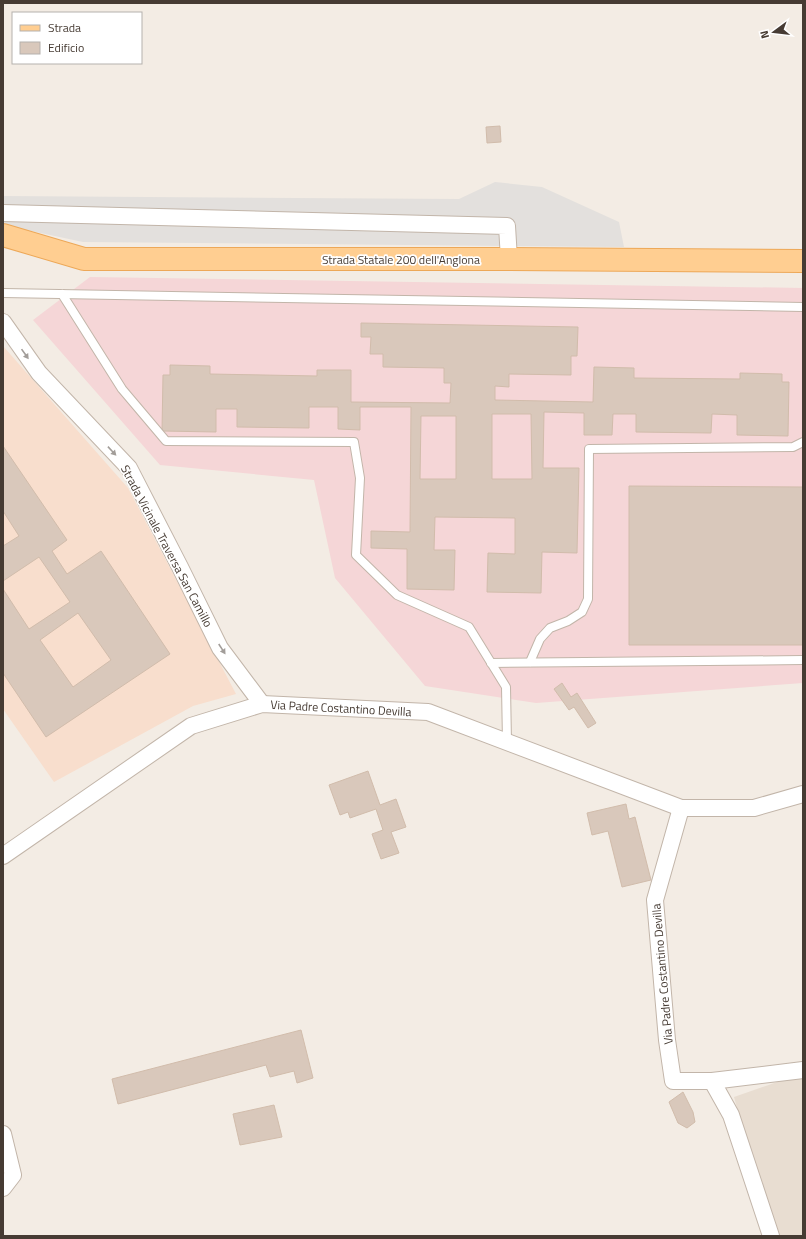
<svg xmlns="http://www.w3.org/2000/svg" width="806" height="1239" viewBox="0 0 806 1239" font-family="'Titillium Web',sans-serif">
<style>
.residential{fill:#e8ddd1}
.commercial{fill:#f8decd}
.medical{fill:#f5d6d7}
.parking{fill:#e3e0dd}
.building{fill:#d9c8bb;stroke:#d1bcab;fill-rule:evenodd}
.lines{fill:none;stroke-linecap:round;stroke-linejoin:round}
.service-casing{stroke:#c2b5a9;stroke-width:10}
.minor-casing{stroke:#c2b5a9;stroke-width:18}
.primary-casing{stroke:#eda858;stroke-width:24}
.service{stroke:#fff;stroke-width:8}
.minor{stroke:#fff;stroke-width:16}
.primary{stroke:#ffce91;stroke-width:22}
.oneway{fill:#a29d99}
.labels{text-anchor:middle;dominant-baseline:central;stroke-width:3.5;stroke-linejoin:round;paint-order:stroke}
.street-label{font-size:12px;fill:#463b33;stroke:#fff}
</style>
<rect width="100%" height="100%" fill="#f3ece4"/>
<!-- residential -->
<path class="residential" d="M803,1073V1236H773L734,1097Z"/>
<!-- commercial -->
<path class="commercial" d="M3,346L128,488L236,694L193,706L54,782L3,709Z"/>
<!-- medical -->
<path class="medical" d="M90,277L803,288V683L536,703L425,686L335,578L314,480L160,465L33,320Z"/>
<!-- parking -->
<path class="parking" d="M495,182L542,187L619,222L624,247L83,242L3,225V196L459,199Z"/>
<!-- building -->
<g class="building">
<path d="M500,126L501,142L487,143L486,127Z"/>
<path d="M361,323L578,327L577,356H571V375L509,374V387L495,386V400L593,402L594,367L634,368V378L740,379V373L782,374V382H789L788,436L737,435V415L712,414L711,433L636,432V414H613L612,435H584V413L544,412L543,468H579L577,553L542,552L541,593L487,592L488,553L515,554V518L435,517L434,550H455L454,590L407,589V549L371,548V531L410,532L411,407H360V430L338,429V407H309V428L237,427V409H216V432L162,431L163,375H170V365L210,366V374L317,376V370H351V402L450,403L451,383H444V368L383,367V354H370L371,337H361ZM492,414H531L532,479H492ZM421,416H456V479H420Z"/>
<path d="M3,446L67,540L52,551L67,574L101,551L170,654L46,737L3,673V589L29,629L70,602L39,557L3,581V546L19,536L3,511ZM78,613L111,660L73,687L40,640Z"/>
<path d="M629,486L803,487V645H629Z"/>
<path d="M562,683L571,697L577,693L596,723L588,728L574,707L569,710L554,689Z"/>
<path d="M368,771L380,805L396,799L406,827L391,832L399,853L381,859L372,834L383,830L376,809L350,818L348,812L340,815L329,785Z"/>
<path d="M626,804L629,819L635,817L651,880L622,887L608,831L592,835L587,813Z"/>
<path d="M301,1030L313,1078L297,1083L294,1071L270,1077L266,1065L118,1104L112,1079Z"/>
<path d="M683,1092L693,1112L695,1122L687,1128L678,1123L669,1102Z"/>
<path d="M274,1105L282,1137L240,1145L233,1114Z"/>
</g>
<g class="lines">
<!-- service casing -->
<g class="service-casing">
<g id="service">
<path d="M3,293L803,307"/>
<path d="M62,294L122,389L166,441L354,442L360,478L356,555L397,595L469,627L506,687L507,742"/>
<path d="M530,662L540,639L550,628L568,621L582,612L588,599L589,449L793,447L803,442"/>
<path d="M491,663L803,660"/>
</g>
</g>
<!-- minor casing -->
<g class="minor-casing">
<g id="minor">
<path d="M3,213L507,226L509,259"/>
<path d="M3,322L39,373L129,468L180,567L220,648L262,704"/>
<path d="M681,808L655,900L667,1040L673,1081H712L731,1115L771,1236"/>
<path d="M3,856L191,726L262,704L428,712L681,808H754L803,794"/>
<path d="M712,1081L803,1070"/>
<path d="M3,1134L13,1175L3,1188"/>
</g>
</g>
<!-- primary casing -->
<g class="primary-casing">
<path id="primary" d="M3,235L84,259H509L803,261"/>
</g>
<!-- service -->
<use href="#service" class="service"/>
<!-- minor -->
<use href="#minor" class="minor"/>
<!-- primary -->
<use href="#primary" class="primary"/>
</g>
<!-- one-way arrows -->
<defs><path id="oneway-solid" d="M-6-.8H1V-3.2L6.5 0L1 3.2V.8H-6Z"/></defs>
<g class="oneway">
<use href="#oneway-solid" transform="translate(25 354) rotate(55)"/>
<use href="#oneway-solid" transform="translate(112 451) rotate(47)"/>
<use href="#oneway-solid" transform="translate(222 649) rotate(57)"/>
</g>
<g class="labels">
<!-- street labels -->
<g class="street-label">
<text x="401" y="259">Strada Statale 200 dell'Anglona</text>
<text transform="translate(167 546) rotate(62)">Strada Vicinale Traversa San Camillo</text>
<text transform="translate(341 708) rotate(3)">Via Padre Costantino Devilla</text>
<text transform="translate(662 974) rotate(-95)">Via Padre Costantino Devilla</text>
</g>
</g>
<!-- border -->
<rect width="806" height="1239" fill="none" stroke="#463b33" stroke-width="8"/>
<!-- legend -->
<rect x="12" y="12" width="130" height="52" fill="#ffffff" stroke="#b5b1ad"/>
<rect x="20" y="25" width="20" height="6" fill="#ffce91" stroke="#b5b1ad"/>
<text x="48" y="32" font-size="12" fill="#463b33">Strada</text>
<rect x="20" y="42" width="20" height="12" fill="#d9c8bb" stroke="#b5b1ad"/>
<text x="48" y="52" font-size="12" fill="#463b33">Edificio</text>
<!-- north arrow -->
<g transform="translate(774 32) rotate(255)" stroke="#ffffff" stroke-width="3" paint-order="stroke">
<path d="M0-3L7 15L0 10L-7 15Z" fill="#463b33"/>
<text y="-6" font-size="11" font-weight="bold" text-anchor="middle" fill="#463b33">N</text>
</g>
</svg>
